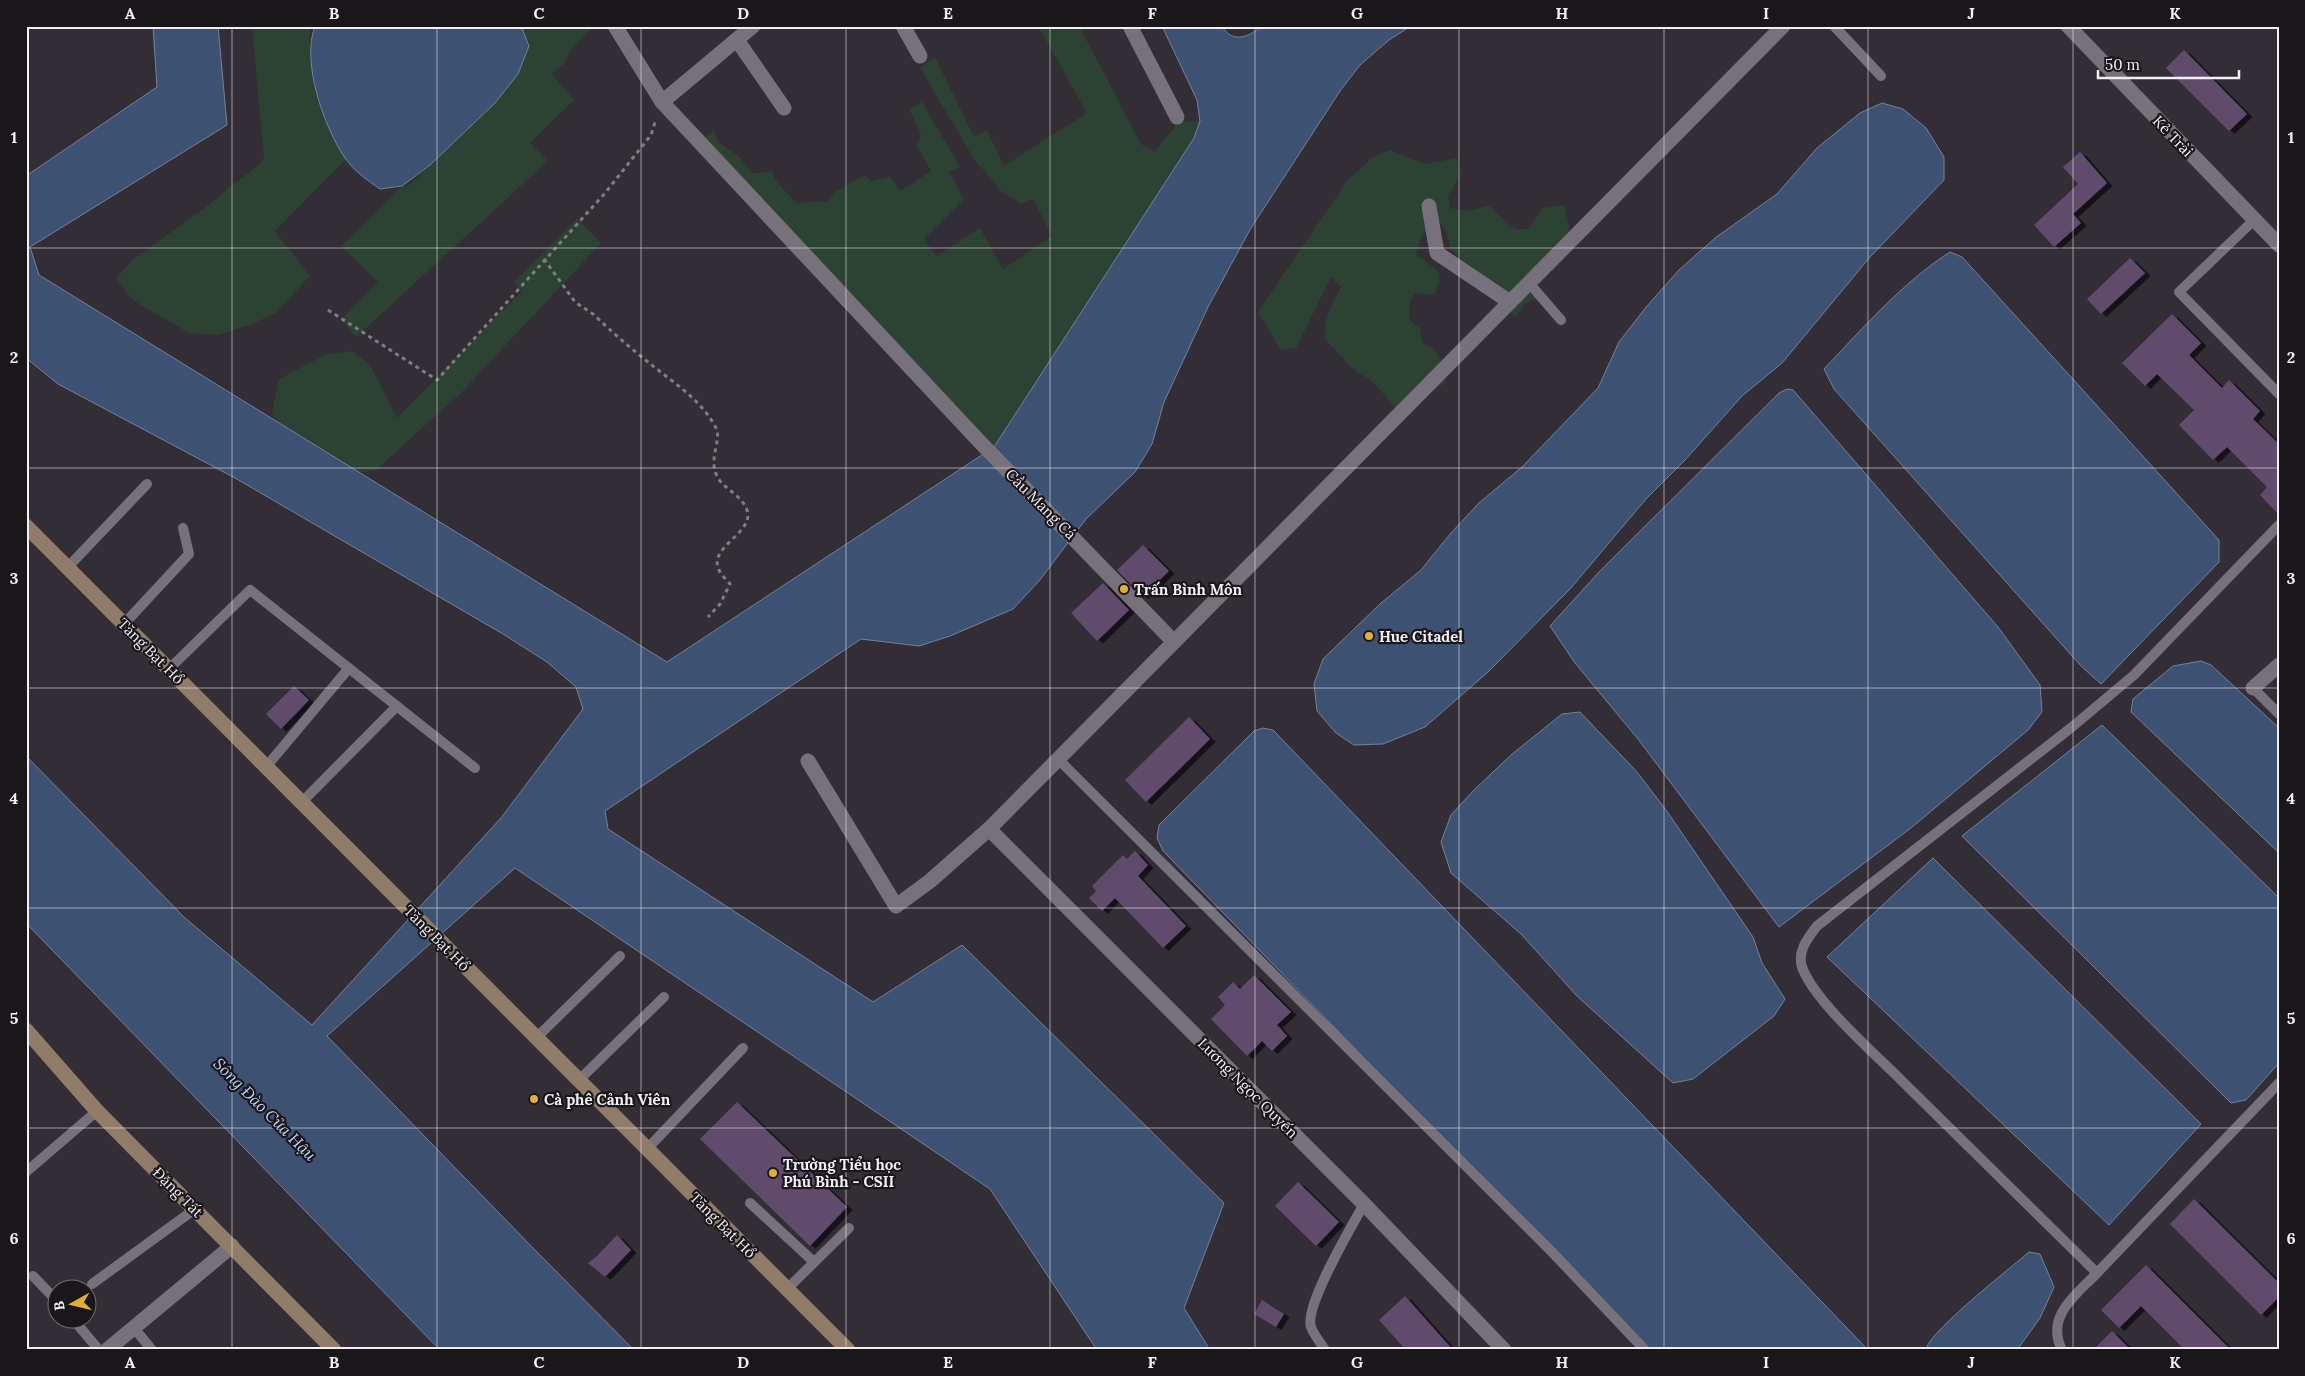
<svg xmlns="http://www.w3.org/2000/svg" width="2305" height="1376" viewBox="0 0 2305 1376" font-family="Lora,serif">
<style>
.green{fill:#2c4232}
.water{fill:#3d5273;stroke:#74819a}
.building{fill:#614b6d;filter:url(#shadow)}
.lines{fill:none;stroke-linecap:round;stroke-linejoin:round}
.path{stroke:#807c83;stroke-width:3;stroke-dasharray:4 4;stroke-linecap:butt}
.lane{stroke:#76717a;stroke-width:10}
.street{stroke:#76717a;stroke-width:15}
.secondary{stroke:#917c69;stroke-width:15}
.grid{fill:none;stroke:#f3f0f5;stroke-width:1;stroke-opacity:0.55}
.poi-dot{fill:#e1af34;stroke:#1a171b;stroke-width:2}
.labels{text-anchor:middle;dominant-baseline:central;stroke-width:4.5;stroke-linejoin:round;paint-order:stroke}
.street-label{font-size:15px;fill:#f3f0f5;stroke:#1a171b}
.poi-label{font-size:15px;font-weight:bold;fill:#f3f0f5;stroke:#1a171b;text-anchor:start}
.water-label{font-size:16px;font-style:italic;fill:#bed4f7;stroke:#1a171b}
.neatline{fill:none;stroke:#f3f0f5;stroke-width:2}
.grid-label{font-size:16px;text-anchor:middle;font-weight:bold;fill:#f3f0f5}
</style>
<defs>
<filter id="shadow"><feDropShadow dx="5.5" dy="3" stdDeviation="0" flood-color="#0009"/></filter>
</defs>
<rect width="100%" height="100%" fill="#332e36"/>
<!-- green -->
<g class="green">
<path d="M252,26H310C308,75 321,117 346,159L275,231L310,276L276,313L252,324L218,335L189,333L134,301L116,279L131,261L202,210L264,160Z"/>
<path d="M521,26H594L572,49L564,64L552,74L574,100L530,143L548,161L356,337L341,320L378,282L341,246L402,186H408L495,103L518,74L529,46Z"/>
<path d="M1038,26H1079L1141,144L1154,152L1179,122L1200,121L1194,138L994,447L701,140L713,131L719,143L737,155L753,173L772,172L777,182L797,204L818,201L826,203L837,191L864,175L871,181L890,177L900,191L931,171L917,145L921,134L909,109L922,102L960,167L949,172L964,199L924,239L936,256L980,228L1003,269L1052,236L1033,199L1021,204L1002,192L974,159L920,68L935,57L974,137L987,130L1004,166L1087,113Z"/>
<path d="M1390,150L1425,164L1457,158L1459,178L1448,196L1450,208L1467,211L1489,206L1515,229H1528L1542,208L1564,205L1570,230V250L1555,252V270L1538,275L1537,299L1524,304L1516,317L1496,303L1481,287L1465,263L1451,249L1447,233L1439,221C1424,228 1420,239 1416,254L1438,271L1440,282L1434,295L1414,293L1410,302L1409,320L1420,328L1422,342C1441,352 1443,361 1446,382L1401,414L1374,383L1352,368L1324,338L1327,316L1341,287L1331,277L1296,348L1281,350L1258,312L1347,181L1373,157Z"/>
<path d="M577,219L601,243L461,393L376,470L340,475L287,442L272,412L279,379L327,354L353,351L370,365L397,418L522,291L514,282Z"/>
</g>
<!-- water -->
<g class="water">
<path d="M153,26H218L227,125L30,247L39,275L667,662L994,447L1194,138L1200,121L1197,100L1162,26H1222C1233,45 1249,36 1263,26H1411L1389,40L1360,65L1340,91L1251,228L1208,307L1164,402L1152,444L1135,472L1086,519L1039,581L1013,609L950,636L919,646L861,639L605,811L608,829L873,1002L962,945L1224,1203L1184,1308L1210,1350H1097L990,1189L515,868L327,1036L533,1248L634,1350H440L26,923V756L185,918L312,1025L501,818L583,709L576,687L547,662L503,634L235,478L58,384L26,358V176L157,87Z"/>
<path d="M315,26H521L529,46L518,74L495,103L430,165L402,186L380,189C367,180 354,171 345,158C324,127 301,62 315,26Z"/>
<path d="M1882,103L1903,109L1926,128L1944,157V180L1870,257L1782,363L1742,396L1685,460L1646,499L1570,589L1488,672L1425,727L1383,744L1354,745L1336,733L1317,711L1314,684L1323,659L1380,604L1421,570L1451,533L1479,503L1522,467L1598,388L1619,342L1647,306L1679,270L1715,238L1777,194L1817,148L1860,113Z"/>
<path d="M1950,252L1962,257L2219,540V562L2101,684L2081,666L1834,389L1824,369C1863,328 1902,283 1950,252Z"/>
<path d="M1787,389L1793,390L1998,627L2040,685L2042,712L2028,730L1911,828L1779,927L1638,739L1575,663L1550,626L1599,572L1779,393Z"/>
<path d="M2201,661L2211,665L2279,728V853L2131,712L2133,699L2173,666Z"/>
<path d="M1580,712L1637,772L1666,810L1753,937L1762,963L1785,999L1774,1016L1693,1079L1673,1083L1577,996L1521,934L1451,873L1441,842L1451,815L1473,791L1511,755L1562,714Z"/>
<path d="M2102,725L2279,898V1063L2246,1100L2231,1103L1962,836Z"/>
<path d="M1263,728L1273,730L1868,1350H1648L1163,851L1157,838L1159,825L1254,731Z"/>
<path d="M1933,858L2201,1124L2109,1225L1827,957Z"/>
<path d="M2029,1252L2040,1254L2054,1287L2040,1318L2017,1350H1926C1927,1333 2012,1267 2029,1252Z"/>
</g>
<!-- building -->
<g class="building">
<path d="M2184,50L2247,114L2229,131L2166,68Z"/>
<path d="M2080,152L2107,183L2073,214L2081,223L2054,247L2034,225L2078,184L2063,167Z"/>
<path d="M2130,258L2145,273L2101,314L2087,299Z"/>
<path d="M2172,314L2201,343L2189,355L2222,388L2229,380L2260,411L2253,419L2279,444V515L2260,495L2267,487L2227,447L2213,460L2179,425L2194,410L2157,374L2145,386L2122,363Z"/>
<path d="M1143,545L1169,571L1143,596L1117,570Z"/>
<path d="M1103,583L1129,610L1097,641L1071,613Z"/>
<path d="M294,686L309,700L281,729L266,714Z"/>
<path d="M1189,717L1210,739L1146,802L1125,780Z"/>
<path d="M1135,851L1148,865L1138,876L1186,926L1163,948L1115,898L1102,911L1089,898L1096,891L1092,886L1123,855L1127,859Z"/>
<path d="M1254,975L1291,1012L1277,1025L1287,1036L1272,1051L1262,1041L1247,1056L1211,1019L1225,1005L1218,997L1233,982L1240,989Z"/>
<path d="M737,1102L847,1207L810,1246L700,1139Z"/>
<path d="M1298,1182L1339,1222L1316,1246L1275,1206Z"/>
<path d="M2194,1199L2279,1283V1297L2261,1315L2170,1224Z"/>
<path d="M617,1235L631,1250L605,1277L588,1263L596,1257Z"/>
<path d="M2146,1265L2231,1350H2185L2141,1306L2119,1328L2101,1310Z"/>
<path d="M1405,1296L1453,1350H1406L1379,1320Z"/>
<path d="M1262,1300L1284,1314L1276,1327L1254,1314Z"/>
<path d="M2112,1331L2131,1350H2093Z"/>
</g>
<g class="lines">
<!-- path -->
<g class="path">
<path d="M544,259L575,302L593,314C611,331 629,347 648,362C671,381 702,400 716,428C722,440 708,459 717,476C723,489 742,495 747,510C755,534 705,547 720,572C722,576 727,580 730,584L720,604L708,617"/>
<path d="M328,310L437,380L606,192L651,135L656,119"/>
</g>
<!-- lane -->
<g class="lane">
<path d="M1834,26L1881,76"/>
<path d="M2254,220L2179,292L2279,394"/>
<path d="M1529,283L1561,320"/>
<path d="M2279,525L2134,675L2072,727L1817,926C1808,938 1797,951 1802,967C1814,1001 1875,1054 1902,1081C1967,1145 2032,1209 2097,1273L2279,1083"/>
<path d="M68,567L147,484"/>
<path d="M124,624L189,554L183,528"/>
<path d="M169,669L250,590L475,768"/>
<path d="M2253,688L2279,714"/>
<path d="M1058,759L1552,1252L1645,1350"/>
<path d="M266,767L349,668"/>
<path d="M302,802L397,706"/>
<path d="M536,1038L620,956"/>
<path d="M579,1080L664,997"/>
<path d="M647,1149L743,1048"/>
<path d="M26,1172L97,1111"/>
<path d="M750,1203L814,1262"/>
<path d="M33,1276L58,1302"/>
<path d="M92,1284L195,1209"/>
<path d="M787,1289L849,1228"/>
<path d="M72,1318L99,1350"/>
<path d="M134,1328L152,1350"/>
<path d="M1325,1350C1321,1343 1313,1334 1311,1327C1304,1306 1352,1226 1364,1204"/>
<path d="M2062,1350C2045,1316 2076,1295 2097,1273"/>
</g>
<!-- street -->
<g class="street">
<path d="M615,26L662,102L979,441L1174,642"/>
<path d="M903,26L920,56"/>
<path d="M1130,26L1177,117"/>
<path d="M2068,26L2279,245"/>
<path d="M737,40L784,108"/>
<path d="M662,102L753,26"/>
<path d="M1429,206L1437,253L1510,302"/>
<path d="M2253,688L2279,665"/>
<path d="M808,761L896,906L930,881L989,829L1783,26"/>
<path d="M989,829L1364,1204L1504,1350"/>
<path d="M107,1350L232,1246"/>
</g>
<!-- secondary -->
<g class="secondary">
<path d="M26,526L848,1350"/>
<path d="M26,1030L97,1111L334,1350"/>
</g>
</g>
<!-- grid -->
<path class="grid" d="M232,26V1350M437,26V1350M641,26V1350M846,26V1350M1050,26V1350M1255,26V1350M1459,26V1350M1664,26V1350M1868,26V1350M2073,26V1350M26,248H2279M26,468H2279M26,688H2279M26,908H2279M26,1128H2279"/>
<!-- markers -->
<g class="poi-dot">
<circle cx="1124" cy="589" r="5"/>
<circle cx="1369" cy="636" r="5"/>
<circle cx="534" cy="1099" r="5"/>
<circle cx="773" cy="1173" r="5"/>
</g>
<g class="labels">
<!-- street labels -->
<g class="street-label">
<text transform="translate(2173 136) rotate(46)">Kẻ Trài</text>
<text transform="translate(1041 504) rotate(45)">Cầu Mang Cá</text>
<text transform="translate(151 651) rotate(45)">Tăng Bạt Hổ</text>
<text transform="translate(437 938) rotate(45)">Tăng Bạt Hổ</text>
<text transform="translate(1248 1088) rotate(45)">Lương Ngọc Quyến</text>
<text transform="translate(178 1192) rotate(45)">Đặng Tất</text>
<text transform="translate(723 1225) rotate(45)">Tăng Bạt Hổ</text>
</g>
<!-- poi labels -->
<g class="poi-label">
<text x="1134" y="589">Trấn Bình Môn</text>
<text x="1379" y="636">Hue Citadel</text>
<text x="544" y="1099">Cà phê Cảnh Viên</text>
<text x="783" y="1164">Trường Tiểu học<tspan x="783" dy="17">Phú Bình - CSII</tspan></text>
</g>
<!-- water labels -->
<g class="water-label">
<text transform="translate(265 1109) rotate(45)">Sông Đào Cửa Hậu</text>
</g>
</g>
<!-- border -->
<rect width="2305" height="1376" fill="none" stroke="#1a171b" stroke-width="55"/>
<!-- north arrow -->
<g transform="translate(72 1304) rotate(262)"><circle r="24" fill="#1a171b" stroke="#716e72"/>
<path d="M0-4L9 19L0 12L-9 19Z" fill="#e1af34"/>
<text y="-8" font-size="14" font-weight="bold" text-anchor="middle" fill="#f3f0f5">B</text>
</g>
<!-- scale -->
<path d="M2098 70v8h141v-8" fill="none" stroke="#f3f0f5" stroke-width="2.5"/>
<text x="2105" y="70" font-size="15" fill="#f3f0f5" stroke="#1a171b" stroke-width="4" paint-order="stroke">50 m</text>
<rect x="28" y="28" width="2250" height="1320" class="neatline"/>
<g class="grid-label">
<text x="130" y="19">A</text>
<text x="334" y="19">B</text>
<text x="539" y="19">C</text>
<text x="743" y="19">D</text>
<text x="948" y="19">E</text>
<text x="1152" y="19">F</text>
<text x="1357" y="19">G</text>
<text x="1562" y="19">H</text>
<text x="1766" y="19">I</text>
<text x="1971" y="19">J</text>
<text x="2175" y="19">K</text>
<text x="14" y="143">1</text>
<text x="2291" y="143">1</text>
<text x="14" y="363">2</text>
<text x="2291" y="363">2</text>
<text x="14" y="584">3</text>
<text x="2291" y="584">3</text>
<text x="14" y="804">4</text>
<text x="2291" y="804">4</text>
<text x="14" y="1024">5</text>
<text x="2291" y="1024">5</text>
<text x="14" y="1244">6</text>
<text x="2291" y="1244">6</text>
<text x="130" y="1368">A</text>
<text x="334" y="1368">B</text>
<text x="539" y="1368">C</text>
<text x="743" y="1368">D</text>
<text x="948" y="1368">E</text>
<text x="1152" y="1368">F</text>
<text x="1357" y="1368">G</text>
<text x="1562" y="1368">H</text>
<text x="1766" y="1368">I</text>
<text x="1971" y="1368">J</text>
<text x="2175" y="1368">K</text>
</g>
</svg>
